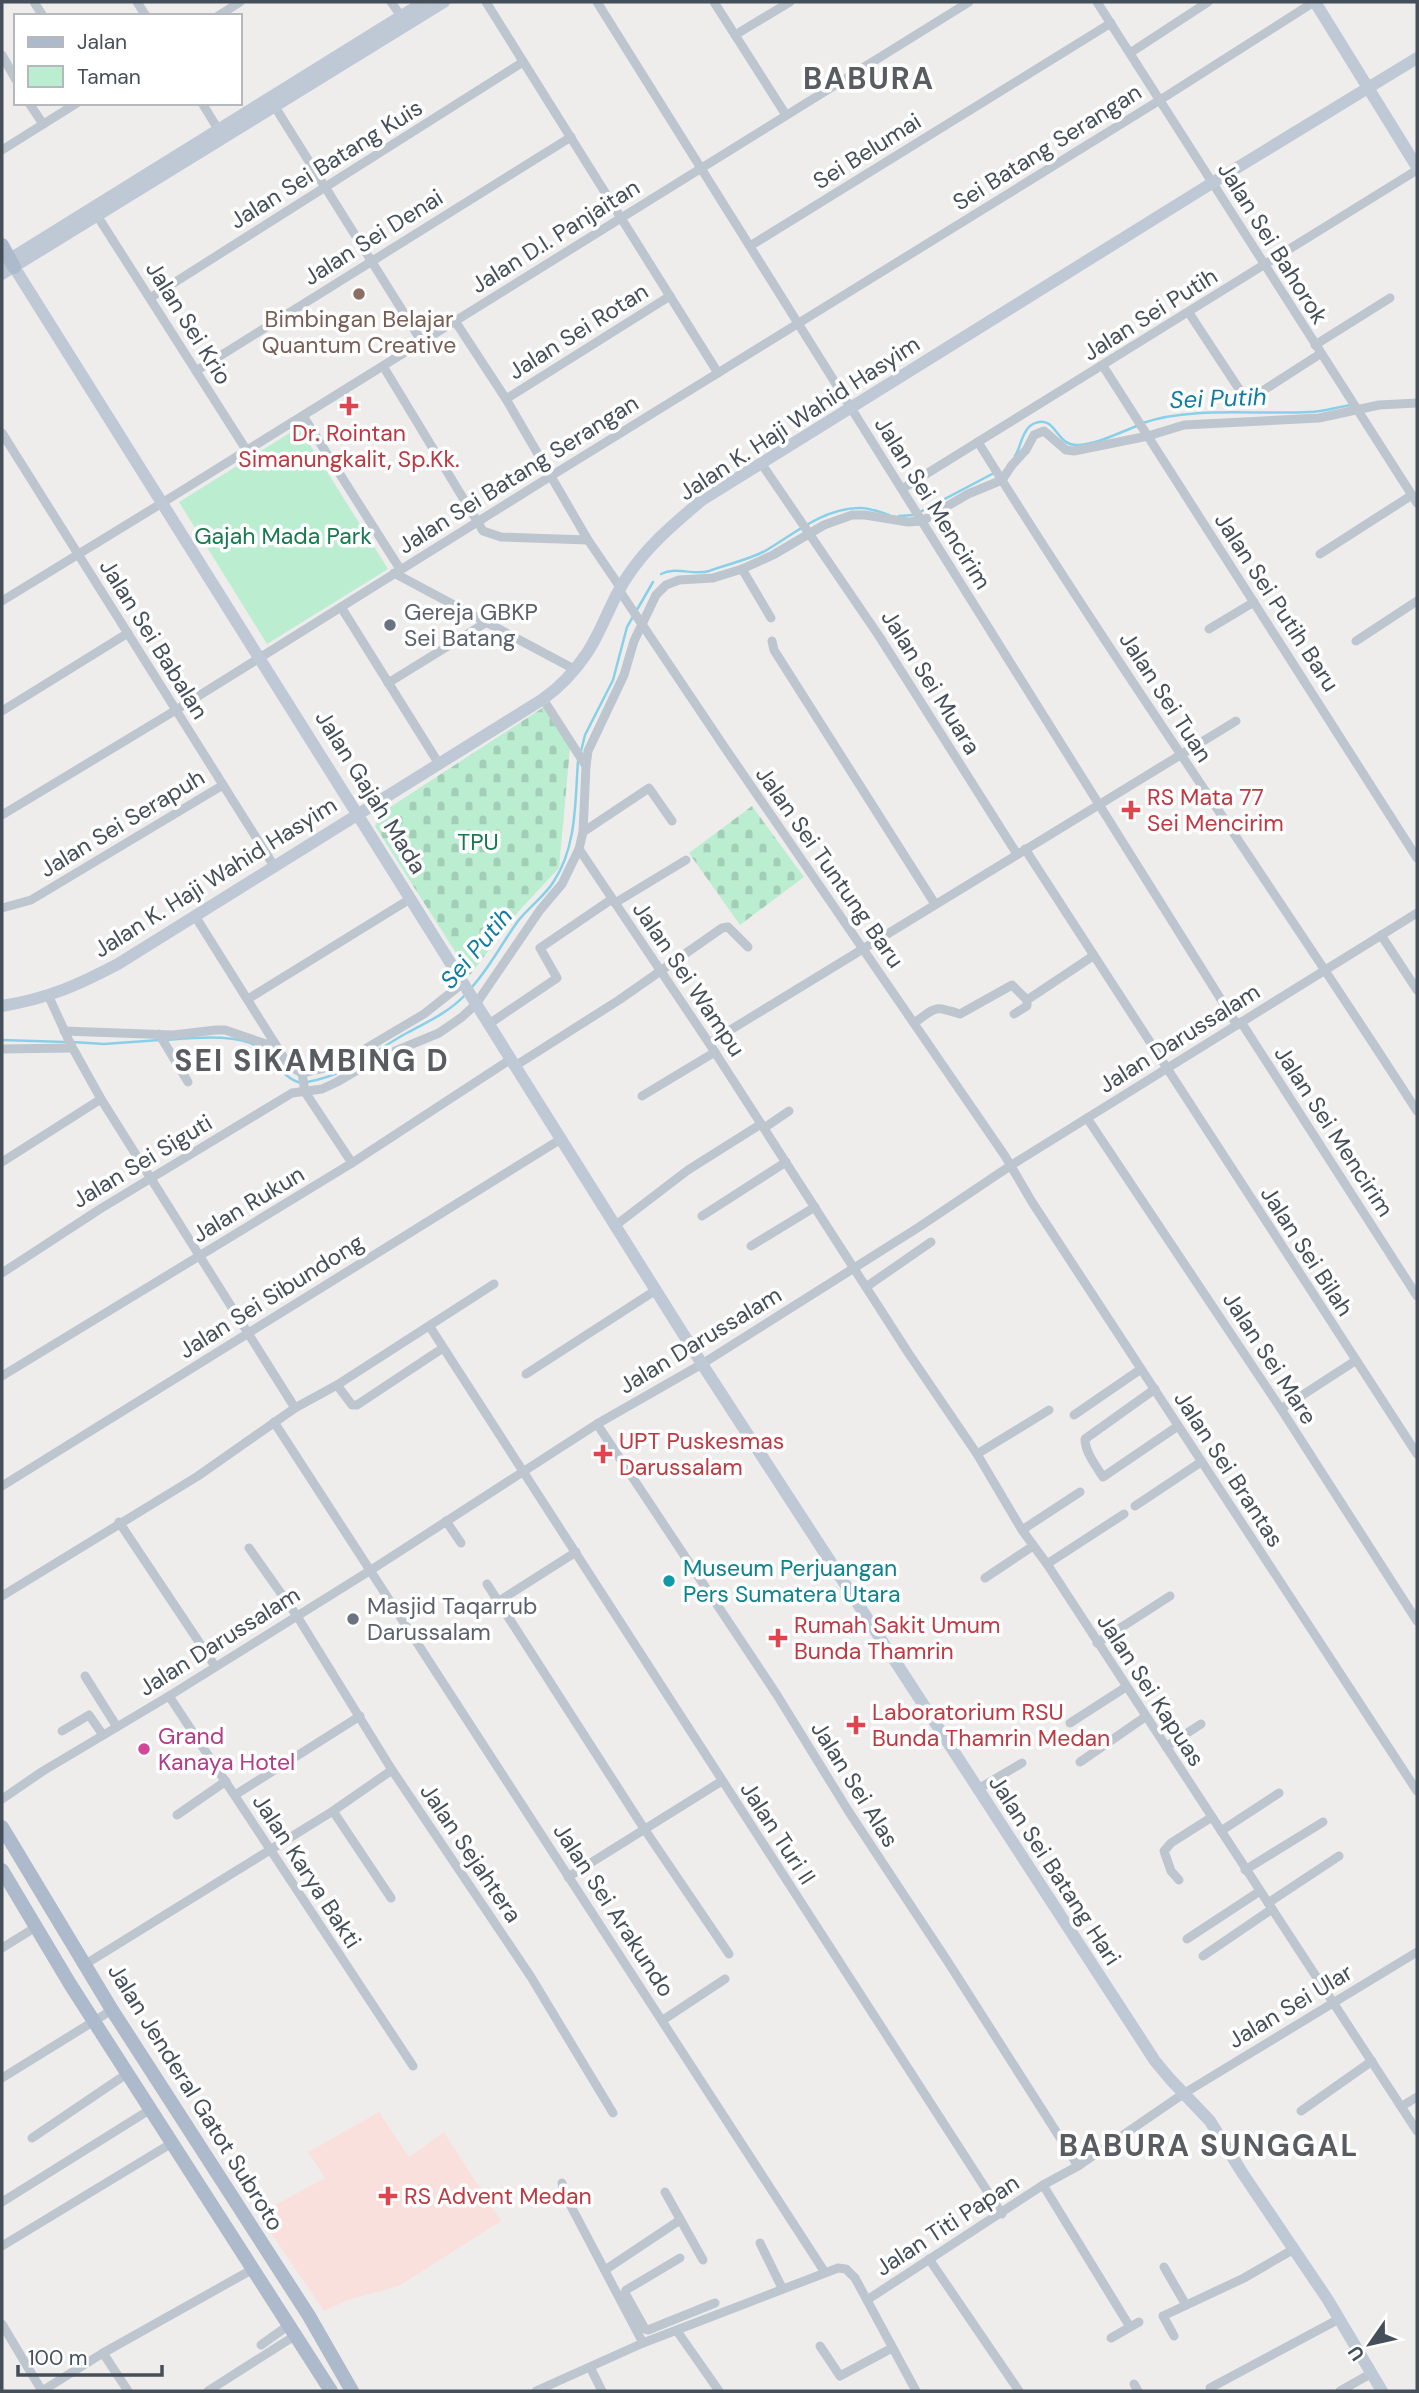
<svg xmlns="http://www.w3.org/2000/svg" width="1419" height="2393" viewBox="0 0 1419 2393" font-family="'DM Sans',sans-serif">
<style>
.medical{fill:#fae0dc}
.cemetery{fill:url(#cemetery-stones)}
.park{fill:#bbedd1}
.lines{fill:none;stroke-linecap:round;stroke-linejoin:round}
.stream{stroke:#88d0e9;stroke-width:2.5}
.street{stroke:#bdc6cf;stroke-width:9}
.secondary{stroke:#bfc9d6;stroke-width:12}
.primary{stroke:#acbacb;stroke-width:14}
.education-dot{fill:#8d6e63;stroke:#fff;stroke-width:2.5}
.health-dot{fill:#e0444e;stroke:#fff;stroke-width:2.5}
.worship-dot{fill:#6b7280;stroke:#fff;stroke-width:2.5}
.culture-dot{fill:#0f9aa8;stroke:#fff;stroke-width:2.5}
.hotel-dot{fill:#d1479c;stroke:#fff;stroke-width:2.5}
.labels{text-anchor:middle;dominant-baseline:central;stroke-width:7;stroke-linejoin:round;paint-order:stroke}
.street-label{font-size:23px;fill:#454f59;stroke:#fff}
.education-label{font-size:23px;fill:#785e54;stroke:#fff}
.health-label{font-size:23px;fill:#be3a42;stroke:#fff;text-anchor:start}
.park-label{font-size:23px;fill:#18794e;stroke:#fff}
.worship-label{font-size:23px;fill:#5b616d;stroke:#fff;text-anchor:start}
.culture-label{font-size:23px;fill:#0d838f;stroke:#fff;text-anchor:start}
.hotel-label{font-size:23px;fill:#b23c85;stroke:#fff;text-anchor:start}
.water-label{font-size:24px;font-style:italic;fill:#0f7ca3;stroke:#fff}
.district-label{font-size:30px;font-weight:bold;letter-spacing:2px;fill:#595d61;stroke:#fff}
</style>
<defs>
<pattern id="cemetery-stones" width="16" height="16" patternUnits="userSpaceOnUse" patternTransform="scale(1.75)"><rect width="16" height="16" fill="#bbedd1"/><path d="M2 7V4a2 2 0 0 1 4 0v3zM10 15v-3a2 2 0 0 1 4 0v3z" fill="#a2cdb6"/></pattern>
</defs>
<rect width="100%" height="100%" fill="#efedec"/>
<!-- medical -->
<path class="medical" d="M379,2112L409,2157L444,2132L501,2221L399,2286L351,2299L324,2311L258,2214L325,2178L308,2152Z"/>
<!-- cemetery -->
<g class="cemetery">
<path d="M544,707L570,748L559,868L518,912L470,975L375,826L381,813Z"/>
<path d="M752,806L804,877L740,925L689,853Z"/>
</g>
<!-- park -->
<path class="park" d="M299,427L388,569L267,644L179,502Z"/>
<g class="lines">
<!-- stream -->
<g class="stream">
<path d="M1143,423C1190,406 1258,415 1309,412C1324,412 1337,407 1351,405"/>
<path d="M1015,456C1020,448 1021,438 1026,431C1030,423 1042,419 1049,424C1060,433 1062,446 1079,445C1098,444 1120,432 1137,426"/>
<path d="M920,512L994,473"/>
<path d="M899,516L914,515"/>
<path d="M661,574C676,566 694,576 709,571C728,564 748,560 765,551C794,534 822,509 858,508C868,507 880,512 889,515"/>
<path d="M581,751L585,735L613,680L627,627L653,582"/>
<path d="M472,987C490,967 502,943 518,921C529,907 545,896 554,881C577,846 575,801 578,761"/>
<path d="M2,1040L65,1042"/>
<path d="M166,1040C192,1038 243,1032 264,1051C278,1062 282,1078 301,1083"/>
<path d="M72,1042L104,1044L160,1040"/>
<path d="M307,1082C345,1076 373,1052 405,1034C427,1022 448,1013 465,995"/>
</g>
<!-- street -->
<g class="street">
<path d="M34,2L43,16"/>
<path d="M137,2L146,16"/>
<path d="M391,2L401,16"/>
<path d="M486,2L718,373"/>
<path d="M597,2L1237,1025"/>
<path d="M714,2L786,115"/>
<path d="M1097,2L1417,503"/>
<path d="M218,16L240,2"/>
<path d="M735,35L790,2"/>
<path d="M1130,53L1208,2"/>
<path d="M2,55L16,80"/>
<path d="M29,103L43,124"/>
<path d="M202,103L221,134"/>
<path d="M275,107L422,342"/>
<path d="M2,150L77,103"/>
<path d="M98,217L247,451"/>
<path d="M750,246L1111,23"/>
<path d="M150,298L523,62"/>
<path d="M1189,313L1241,392L1249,396L1256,395L1320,354"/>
<path d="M455,321L506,399L588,540L620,587"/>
<path d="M1315,345L1390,298"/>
<path d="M383,366L483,531L501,537L588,540"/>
<path d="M1103,366L1417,858"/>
<path d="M196,371L571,137"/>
<path d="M506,399L670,296"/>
<path d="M303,416L400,569"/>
<path d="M2,433L274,866"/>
<path d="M978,442C1119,669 1273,887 1417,1111"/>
<path d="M761,463L879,636L1017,854"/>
<path d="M902,489L1417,170"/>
<path d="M1320,554L1412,495"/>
<path d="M742,569L771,618"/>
<path d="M394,573L574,669"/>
<path d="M619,590L725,748L1005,1156L1032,1202L1417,1791"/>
<path d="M2,601L162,503L969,2"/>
<path d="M341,607L439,764"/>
<path d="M1209,629L1254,602"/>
<path d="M772,641L774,650L935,904"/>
<path d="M1356,641L1417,601"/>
<path d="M388,683L487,622"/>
<path d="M543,699L586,766L583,832L579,849L709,1043L909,1354L977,1454L1022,1530L1047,1564L1417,2131"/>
<path d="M2,711L128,633"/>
<path d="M586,766L588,751L624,675L634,641L656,595L666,585L679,580L713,578L742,569L773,555L824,525L852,515H865L908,522L922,521L968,494L1002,480L1012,465L1026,450L1034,435L1044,431L1066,450L1074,451L1148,436L1184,425L1319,418L1379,405L1417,403"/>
<path d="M2,815L176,710L551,476L1160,100L1314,2"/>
<path d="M583,832L649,788L672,821"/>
<path d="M1025,849L1417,1454"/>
<path d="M615,903L686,860"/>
<path d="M2,908L31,900L223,785"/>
<path d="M195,916L289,1066L302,1073L338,1065L424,1014L463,983"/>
<path d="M1381,935L1417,990"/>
<path d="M49,997L71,1045L101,1099L295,1408"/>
<path d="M248,999L410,899"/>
<path d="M1014,1014L1027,1006V1000L1093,956"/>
<path d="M1241,1022L1417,1296"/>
<path d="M914,1023C937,1007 933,1005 960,1014L1012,985L1027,1000"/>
<path d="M489,1024L557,978L540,948L612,899"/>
<path d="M64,1031L173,1035L216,1030H225L266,1044H275"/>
<path d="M159,1034L188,1082"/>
<path d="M709,1043L1236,721"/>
<path d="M2,1049L72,1048"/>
<path d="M515,1066L619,1000L722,928L728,927L748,947"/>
<path d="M302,1073L305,1092L352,1163"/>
<path d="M642,1096L715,1052"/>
<path d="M1087,1118L1281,1409L1417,1621"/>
<path d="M764,1128L789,1111"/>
<path d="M2,1162L101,1099"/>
<path d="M702,1216L786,1162"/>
<path d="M616,1225L688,1170L761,1124"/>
<path d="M751,1246L815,1207"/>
<path d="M2,1273L100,1209L292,1093L322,1089L337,1082L376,1059L439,1033L462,1017L476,1004L540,910L562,884L579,849"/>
<path d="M866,1287L931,1242"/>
<path d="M430,1327L1002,2214"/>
<path d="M526,1374L656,1290"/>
<path d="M2,1376L352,1163L511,1059"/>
<path d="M337,1385L352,1405H357L443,1348"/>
<path d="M1155,1389L1085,1439C1085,1452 1096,1466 1103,1477L1178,1426"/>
<path d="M1281,1409L1355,1361"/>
<path d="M1074,1415L1141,1369"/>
<path d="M274,1422L824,2271"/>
<path d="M597,1424L777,1695L849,1812L948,1962L1078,2166"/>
<path d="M977,1454L1049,1410"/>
<path d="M2,1486L561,1139"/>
<path d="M1135,1506L1201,1462"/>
<path d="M446,1521L461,1543"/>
<path d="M119,1522L215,1666"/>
<path d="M1022,1530L1080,1492"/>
<path d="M249,1548L297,1616L392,1770L531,1977L613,2113"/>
<path d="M1047,1564L1124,1514"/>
<path d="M985,1578L1033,1546"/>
<path d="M487,1584L645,1830L729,1954"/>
<path d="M2,1596L198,1476L295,1408L337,1385L494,1284"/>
<path d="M499,1601L576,1552"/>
<path d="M1097,1643L1170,1596"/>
<path d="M85,1676L117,1727"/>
<path d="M169,1696L413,2066"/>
<path d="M1070,1723L1126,1687"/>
<path d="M62,1731L89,1715L103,1735"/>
<path d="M1166,1747L1201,1724"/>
<path d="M1080,1762L1145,1717"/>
<path d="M978,1789L1022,1763"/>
<path d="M235,1795L360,1716"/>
<path d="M2,1799L43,1771L169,1696L371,1570L597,1424L702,1364L919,1227L1010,1166L1417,913"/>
<path d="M333,1811L391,1898"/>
<path d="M177,1815L226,1781"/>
<path d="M1221,1831L1279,1793"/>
<path d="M1245,1870L1323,1822"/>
<path d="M568,1877L722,1781"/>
<path d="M1179,1880L1171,1871L1164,1851L1171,1843L1212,1817"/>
<path d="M1268,1903L1339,1856"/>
<path d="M1187,1939L1260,1891"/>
<path d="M2,1948L36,1927"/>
<path d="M1203,1956L1272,1909"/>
<path d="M84,1965L333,1811L392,1770"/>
<path d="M663,2020L725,1979"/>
<path d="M2,2078L112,2010"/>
<path d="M1402,2106L1417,2097"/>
<path d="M1301,2111L1372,2061"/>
<path d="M32,2138L128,2073"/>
<path d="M562,2183L564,2193L643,2343"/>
<path d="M1043,2185L1130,2327"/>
<path d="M665,2192L703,2260"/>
<path d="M2,2202L151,2109"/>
<path d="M760,2243L782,2288"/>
<path d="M2,2246L172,2143"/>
<path d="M680,2258L626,2290L625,2293L645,2329L648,2330L715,2303"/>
<path d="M929,2259L1019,2391"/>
<path d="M1164,2267L1186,2305"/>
<path d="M605,2270L680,2220"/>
<path d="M867,2300L1043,2185L1078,2166L1183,2094L1417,1952"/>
<path d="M2,2324L42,2391"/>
<path d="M677,2331L719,2391"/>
<path d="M1174,2336L1163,2316L1244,2278L1294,2249"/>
<path d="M1111,2338L1139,2322"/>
<path d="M261,2345L289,2325"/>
<path d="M820,2346L840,2376L892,2348"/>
<path d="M103,2353L128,2391"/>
<path d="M590,2367L602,2391"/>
<path d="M1134,2384L1138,2391"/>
<path d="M42,2391L103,2353L253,2269"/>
<path d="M208,2391L296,2335"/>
<path d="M536,2391L643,2343L838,2268L846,2269L855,2278L916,2391"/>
<path d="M1211,2391L1210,2388L1339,2319"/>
<path d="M1340,2391L1372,2373"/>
</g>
<!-- secondary -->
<g class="secondary">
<path d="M1315,2L1417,167"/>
<path d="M2,264L424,2"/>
<path d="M14,267L702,1364L1155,2061L1170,2079L1210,2121L1243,2174L1328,2300L1382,2391"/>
<path d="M2,274L444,2"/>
<path d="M2,1006C49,998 76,986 118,964L543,699C560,687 575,671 587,653C603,629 611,600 627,577C647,546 675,523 702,500L1212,183L1417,58"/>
</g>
<!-- primary -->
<g class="primary">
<path d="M2,245L14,267"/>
<path d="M2,1827L112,2010L309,2316L352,2391"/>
<path d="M2,1870L70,1984L331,2391"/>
</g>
</g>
<!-- markers -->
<circle class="education-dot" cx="359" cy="294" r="7"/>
<g class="health-dot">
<path d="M345.5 395.5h7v7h7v7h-7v7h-7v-7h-7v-7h7z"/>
<path d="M1127.5 799.5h7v7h7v7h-7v7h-7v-7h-7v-7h7z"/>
<path d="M599.5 1443.5h7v7h7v7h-7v7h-7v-7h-7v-7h7z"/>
<path d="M774.5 1627.5h7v7h7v7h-7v7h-7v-7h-7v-7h7z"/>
<path d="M852.5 1714.5h7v7h7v7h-7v7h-7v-7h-7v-7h7z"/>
<path d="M384.5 2185.5h7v7h7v7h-7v7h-7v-7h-7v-7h7z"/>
</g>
<g class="worship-dot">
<circle cx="390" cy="625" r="7"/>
<circle cx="353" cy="1619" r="7"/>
</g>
<circle class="culture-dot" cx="669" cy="1581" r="7"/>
<circle class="hotel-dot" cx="144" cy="1749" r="7"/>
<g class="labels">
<!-- street labels -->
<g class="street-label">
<text transform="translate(1047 147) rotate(-32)">Sei Batang Serangan</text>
<text transform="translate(867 151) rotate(-32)">Sei Belumai</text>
<text transform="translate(326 164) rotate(-32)">Jalan Sei Batang Kuis</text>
<text transform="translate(555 236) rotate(-32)">Jalan D.I. Panjaitan</text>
<text transform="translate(373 237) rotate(-32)">Jalan Sei Denai</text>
<text transform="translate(1273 243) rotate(58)">Jalan Sei Bahorok</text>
<text transform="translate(1150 314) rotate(-32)">Jalan Sei Putih</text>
<text transform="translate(189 323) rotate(58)">Jalan Sei Krio</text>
<text transform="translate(578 331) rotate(-32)">Jalan Sei Rotan</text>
<text transform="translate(799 418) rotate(-33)">Jalan K. Haji Wahid Hasyim</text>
<text transform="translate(518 474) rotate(-32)">Jalan Sei Batang Serangan</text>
<text transform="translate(933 503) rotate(58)">Jalan Sei Mencirim</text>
<text transform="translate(1277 602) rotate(57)">Jalan Sei Putih Baru</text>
<text transform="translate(154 639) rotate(58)">Jalan Sei Babalan</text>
<text transform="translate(931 682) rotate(58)">Jalan Sei Muara</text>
<text transform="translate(1166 697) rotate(57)">Jalan Sei Tuan</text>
<text transform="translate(371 792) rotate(58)">Jalan Gajah Mada</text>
<text transform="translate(122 823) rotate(-31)">Jalan Sei Serapuh</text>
<text transform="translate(830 867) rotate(55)">Jalan Sei Tuntung Baru</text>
<text transform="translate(215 877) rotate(-32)">Jalan K. Haji Wahid Hasyim</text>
<text transform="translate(689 979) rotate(56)">Jalan Sei Wampu</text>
<text transform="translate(1179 1038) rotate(-32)">Jalan Darussalam</text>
<text transform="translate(1334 1131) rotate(57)">Jalan Sei Mencirim</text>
<text transform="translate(142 1161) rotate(-31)">Jalan Sei Siguti</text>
<text transform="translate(248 1204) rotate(-31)">Jalan Rukun</text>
<text transform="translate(1307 1251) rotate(57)">Jalan Sei Bilah</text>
<text transform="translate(271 1296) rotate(-32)">Jalan Sei Sibundong</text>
<text transform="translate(700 1340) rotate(-31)">Jalan Darussalam</text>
<text transform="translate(1270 1358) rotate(57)">Jalan Sei Mare</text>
<text transform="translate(1229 1469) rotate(57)">Jalan Sei Brantas</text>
<text transform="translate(219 1641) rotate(-32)">Jalan Darussalam</text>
<text transform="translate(1151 1690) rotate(57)">Jalan Sei Kapuas</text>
<text transform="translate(855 1784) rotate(58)">Jalan Sei Alas</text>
<text transform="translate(778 1833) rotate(57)">Jalan Turi II</text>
<text transform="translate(471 1853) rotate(56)">Jalan Sejahtera</text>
<text transform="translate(1055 1870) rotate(57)">Jalan Sei Batang Hari</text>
<text transform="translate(307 1871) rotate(57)">Jalan Karya Bakti</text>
<text transform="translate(614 1910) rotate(57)">Jalan Sei Arakundo</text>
<text transform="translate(1290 2006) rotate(-31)">Jalan Sei Ular</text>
<text transform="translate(196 2097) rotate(58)">Jalan Jenderal Gatot Subroto</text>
<text transform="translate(947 2225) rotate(-33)">Jalan Titi Papan</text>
</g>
<!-- education labels -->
<g class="education-label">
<text x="359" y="319">Bimbingan Belajar<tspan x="359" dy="26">Quantum Creative</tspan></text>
</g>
<!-- health labels -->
<g class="health-label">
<text x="349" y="433" text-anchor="middle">Dr. Rointan<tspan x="349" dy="26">Simanungkalit, Sp.Kk.</tspan></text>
<text x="1147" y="797">RS Mata 77<tspan x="1147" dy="26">Sei Mencirim</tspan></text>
<text x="619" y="1441">UPT Puskesmas<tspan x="619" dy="26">Darussalam</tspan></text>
<text x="794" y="1625">Rumah Sakit Umum<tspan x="794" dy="26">Bunda Thamrin</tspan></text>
<text x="872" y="1712">Laboratorium RSU<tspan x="872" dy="26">Bunda Thamrin Medan</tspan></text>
<text x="404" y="2196">RS Advent Medan</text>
</g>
<!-- park labels -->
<g class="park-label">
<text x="283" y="536">Gajah Mada Park</text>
<text x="478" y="842">TPU</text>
</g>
<!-- worship labels -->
<g class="worship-label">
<text x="404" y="612">Gereja GBKP<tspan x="404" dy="26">Sei Batang</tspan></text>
<text x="367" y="1606">Masjid Taqarrub<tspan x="367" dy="26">Darussalam</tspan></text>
</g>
<!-- culture labels -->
<g class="culture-label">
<text x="683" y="1568">Museum Perjuangan<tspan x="683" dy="26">Pers Sumatera Utara</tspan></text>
</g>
<!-- hotel labels -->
<g class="hotel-label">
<text x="158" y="1736">Grand<tspan x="158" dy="26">Kanaya Hotel</tspan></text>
</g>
<!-- water labels -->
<g class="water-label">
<text transform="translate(1218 398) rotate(-2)">Sei Putih</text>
<text transform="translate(476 948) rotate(-50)">Sei Putih</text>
</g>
<!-- district labels -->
<g class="district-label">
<text x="869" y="78">BABURA</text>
<text x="312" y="1060">SEI SIKAMBING D</text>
<text x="1209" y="2145">BABURA SUNGGAL</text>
</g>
</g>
<!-- border -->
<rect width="1419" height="2393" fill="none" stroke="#454f59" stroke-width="7"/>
<!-- legend -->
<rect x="14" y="14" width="228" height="91" fill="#ffffff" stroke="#b5b9bd" stroke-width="2"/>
<rect x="28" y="37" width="35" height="10" fill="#acbacb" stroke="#b5b9bd" stroke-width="2"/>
<text x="77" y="49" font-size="21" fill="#454f59">Jalan</text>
<rect x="28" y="66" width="35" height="21" fill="#bbedd1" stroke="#b5b9bd" stroke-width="2"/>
<text x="77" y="84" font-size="21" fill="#454f59">Taman</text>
<!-- north arrow -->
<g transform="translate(1370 2344) rotate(236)" stroke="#ffffff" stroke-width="5" paint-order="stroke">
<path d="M0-5L12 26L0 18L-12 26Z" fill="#454f59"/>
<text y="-10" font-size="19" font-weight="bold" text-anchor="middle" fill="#454f59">U</text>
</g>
<!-- scale -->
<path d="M18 2365v10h144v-10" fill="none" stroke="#454f59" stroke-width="3.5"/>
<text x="28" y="2365" font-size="21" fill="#454f59" stroke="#ffffff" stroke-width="5" paint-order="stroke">100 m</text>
</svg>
